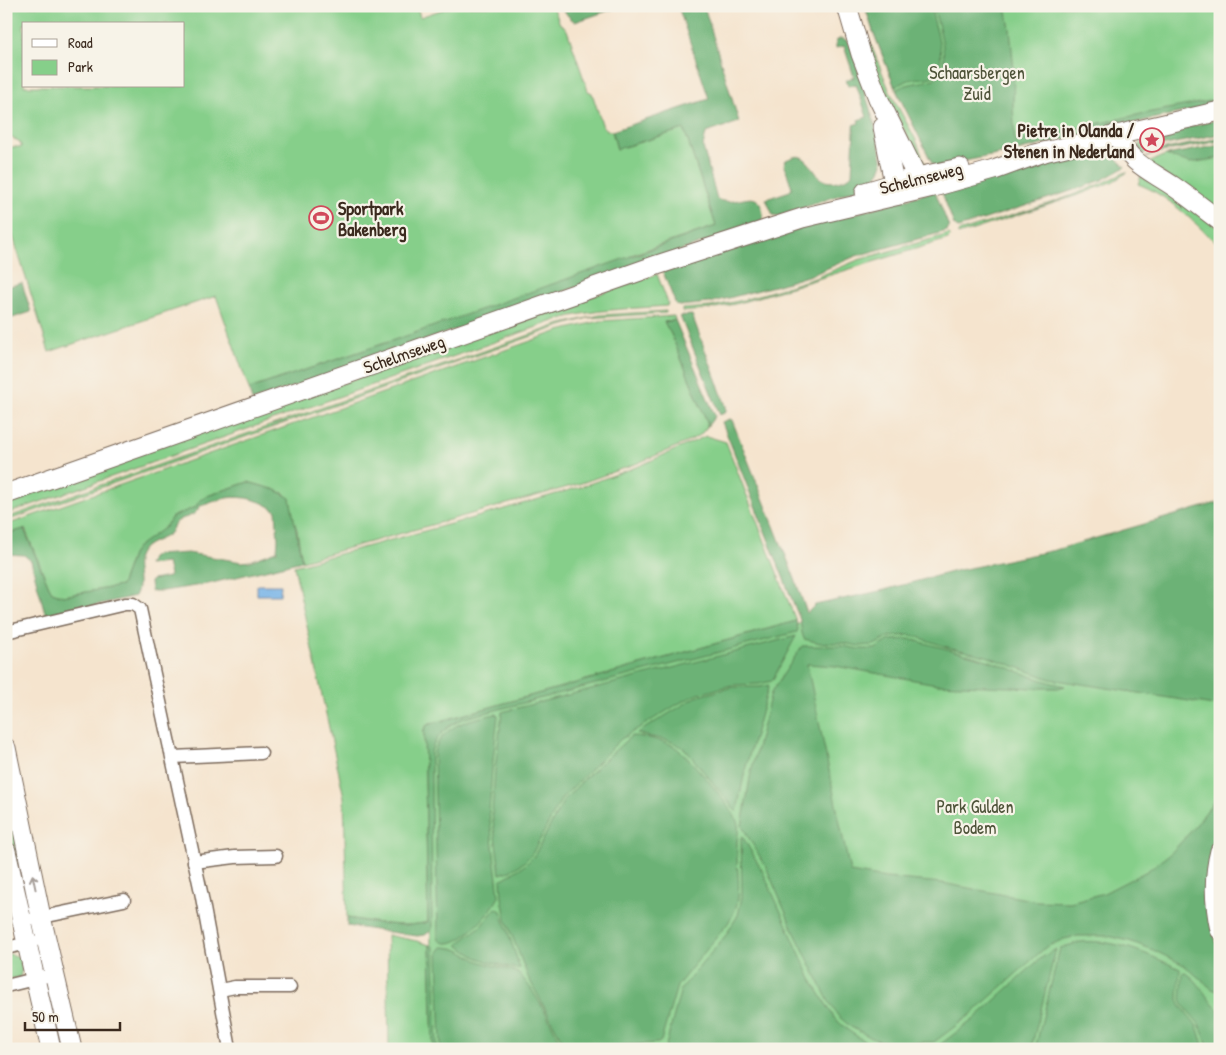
<svg xmlns="http://www.w3.org/2000/svg" width="1226" height="1055" viewBox="0 0 1226 1055" font-family="'Patrick Hand',sans-serif">
<style>
.green{fill:#86cf8a;stroke:#607c54;fill-rule:evenodd}
.forest{fill:#6cb276;stroke:#546e4a}
.water{fill:#76b3e8;stroke:#586e83}
.lines{fill:none;stroke-linecap:round;stroke-linejoin:round}
.street-casing{stroke:#7c6b5c;stroke-width:15}
.secondary-casing{stroke:#7c6b5c;stroke-width:21}
.street{stroke:#fff;stroke-width:12}
.secondary{stroke:#fff;stroke-width:19}
.oneway{stroke:#a79f9a}
.labels{text-anchor:middle;dominant-baseline:central;stroke-width:4.5;stroke-linejoin:round;paint-order:stroke}
.park-label{font-size:18px;fill:#4e5339;stroke:#f7f3e8}
.poi-label{font-size:18px;font-weight:bold;fill:#3b2a1e;stroke:#f7f3e8;text-anchor:end}
.street-label{font-size:18px;fill:#3b2a1e;stroke:#f7f3e8}
</style>
<rect width="100%" height="100%" fill="#f7f3e8"/>
<filter id="ink" filterUnits="userSpaceOnUse"><feTurbulence type="fractalNoise" baseFrequency=".02" numOctaves="2"/><feDisplacementMap in="SourceGraphic" scale="10" xChannelSelector="R" yChannelSelector="G"/><feConvolveMatrix kernelMatrix="1 2 1 2 8 2 1 2 1" color-interpolation-filters="sRGB"/></filter>
<filter id="wash" filterUnits="userSpaceOnUse"><feTurbulence type="fractalNoise" baseFrequency=".0096" numOctaves="4" result="noise"/><feDisplacementMap in="SourceGraphic" scale="20" xChannelSelector="R" yChannelSelector="G"/><feGaussianBlur stdDeviation="1.12" result="paint"/><feColorMatrix in="noise" values="0 0 0 0 0 0 0 0 0 0 0 0 0 0 0 0 0 1.4 0 .05"/><feComposite in="paint" operator="in"/></filter>
<g filter="url(#wash)">
<rect width="100%" height="100%" fill="#f5e4ce"/>
<!-- green -->
<g class="green">
<path d="M6,6H417L420,17L453,6H553L560,24L563,25L567,30L588,91L592,93L603,127L608,131H612L617,149L684,129L716,226L631,255L632,260L249,389L216,296L49,352L6,214V144L12,147H22L19,141L6,136ZM24,24H184V86H24Z"/>
<path d="M865,6H1220V104L1121,125L1016,151L992,156L931,159L894,85L873,31Z"/>
<path d="M867,35L890,92L916,140L927,168L922,165L880,82L863,36Z"/>
<path d="M1220,152V215L1148,163L1166,155L1179,160Z"/>
<path d="M1126,172H1128L1112,182L1081,194L958,235V232C1015,214 1073,199 1126,172Z"/>
<path d="M1141,176L1220,229V246C1195,224 1169,195 1138,184Z"/>
<path d="M949,234L951,236L948,239L739,303L711,309L682,312V309L711,307L743,300L815,278L858,260Z"/>
<path d="M657,274L668,303L667,306C630,309 593,309 557,320L6,514V500Z"/>
<path d="M666,311V313L588,318L558,327L6,521V518L558,325L600,315Z"/>
<path d="M674,316L675,320L664,322L671,334L707,422V427L700,435L685,443L638,463L579,484L302,561L297,530L285,494L276,490L248,482L207,496L196,507L172,517L165,527L132,555L121,586L63,596L52,592L49,587L25,529L6,534V525L559,331L600,321Z"/>
<path d="M706,436L726,442L796,621L427,725L424,730L428,922C402,929 374,922 347,918L344,797L294,566L480,516L580,487L639,466Z"/>
<path d="M1220,511V825L1202,867L1220,986V1049H435L431,950L428,732L451,721L499,706L809,621Z"/>
<path d="M6,766L33,904L28,907L21,901L6,834Z"/>
<path d="M387,935L417,941L430,945L433,1049H389Z"/>
<path d="M6,954H10L20,957L22,969L20,977L6,980Z"/>
</g>
<!-- forest -->
<g class="forest">
<path d="M561,6H622L575,22L568,16Z"/>
<path d="M678,6H704L739,122L706,133L703,147L717,199C734,208 755,188 761,206C763,212 764,215 762,222L252,401L249,389L406,336L716,226L684,129L617,149L612,131L709,99Z"/>
<path d="M865,6H930C933,20 951,68 933,76C927,79 919,78 913,79C907,80 901,84 895,86L894,85L873,31Z"/>
<path d="M933,6H1006L1010,29L1014,71L1013,107L1015,142L1141,114L1220,99V104L1121,126L1016,151L934,167L896,90C907,82 920,84 933,79C955,71 937,22 933,6Z"/>
<path d="M841,38L846,40L851,47L875,125L883,163L880,171L875,178L863,187L779,216L773,215L766,199L790,191L792,188L784,164L786,160C791,158 796,155 801,157C816,163 815,189 842,180C847,178 849,178 852,174L854,131L853,125L859,123L858,120L867,117L856,84L848,86L846,80L854,77L844,46L836,48V41Z"/>
<path d="M1220,119V134L1161,146L1142,154L1139,153V145L1145,138Z"/>
<path d="M1220,138V141L1161,152L1145,158L1161,150Z"/>
<path d="M1220,145V158L1190,163L1166,155Z"/>
<path d="M1102,148L1110,152L1125,167L1102,180L1080,188L958,228L954,225L941,190L1088,150Z"/>
<path d="M935,191L949,227L947,231L856,256L814,274L778,285L710,303L679,306L676,305L663,272L717,252Z"/>
<path d="M22,283L31,312L6,320V287Z"/>
<path d="M692,315L726,406V412L720,415L680,316Z"/>
<path d="M675,320L715,416L707,427V422L671,334L664,322Z"/>
<path d="M730,419L732,420L795,579L807,613L815,605L884,590L955,571L1055,550L1220,502V706L1050,679L986,656L947,647L911,635L890,637L874,645L859,646L843,643H820L804,639L802,633L800,620L722,422Z"/>
<path d="M248,482L276,490L290,498L302,561L208,584L163,591H151L150,582L152,580L169,577L170,575L167,563L148,565L151,558L156,555L188,553L242,562L250,561L277,551L278,539L276,511C264,501 243,495 227,498C218,499 209,504 200,506C193,520 183,515 176,523C173,526 172,530 170,533C163,540 150,541 143,549C129,564 144,580 135,596L48,616L45,613L31,561L24,555L6,554V534L24,529L49,587L52,592L63,596L121,586L132,555L137,547L165,527L172,517L196,507L198,502L207,496Z"/>
<path d="M796,621L798,629L797,632L465,718C449,725 436,734 431,752L432,930L425,935L417,936L347,926V918C373,922 403,929 428,922L424,730L427,725Z"/>
<path d="M796,636L772,681L759,684L732,685L695,695L678,704L621,739L562,798L532,854L523,863L510,871L500,874L492,813L495,770L502,712Z"/>
<path d="M910,639C934,646 960,652 984,659C1012,668 1036,680 1065,686L1058,688H1034L937,684L835,666L807,664L850,872L886,878L942,883L1037,901L1070,902L1104,893L1147,871L1171,853L1193,829L1220,793V834L1213,851L1211,920L1220,959V992L1212,989L1184,965L1151,949L1129,941L1108,936H1078L1064,939L1046,947L969,1016L934,1042L895,1043L876,1040L851,1027L838,1016L828,1000L791,925L767,869L742,826L751,772L771,693L802,646H843L859,649H875L890,640Z"/>
<path d="M769,685L745,770L737,811H736L685,749C666,736 655,740 637,733L696,697L732,687H759Z"/>
<path d="M496,714L498,715L492,770L489,812L499,896C494,910 452,959 438,938L434,752C443,724 471,719 496,714Z"/>
<path d="M631,736C643,736 661,740 672,745C685,751 732,807 737,821C740,829 737,836 737,844C736,862 740,880 738,898C737,907 733,915 728,923L677,986L661,1041L658,1043L571,1049L566,1047L528,977L506,920L502,898L501,880L525,865L534,856L564,800L587,776Z"/>
<path d="M741,837L744,839L763,872L811,979L835,1019L849,1031L864,1041L874,1044L895,1048H925L924,1049H665L681,989L726,935L738,915L742,897Z"/>
<path d="M496,908L501,911L520,968L516,969L489,962L476,957L459,946V943L481,926Z"/>
<path d="M1080,942C1117,939 1147,954 1180,969L1178,999L1181,1006L1197,1026L1203,1045L1195,1049H1035L1060,948Z"/>
<path d="M430,945L434,947V950L437,1049H433Z"/>
<path d="M442,947C460,947 465,955 481,962C492,966 504,967 514,971C529,977 557,1033 563,1049H441L438,952Z"/>
<path d="M1056,949L1031,1049H934L973,1020L1041,958Z"/>
<path d="M1183,972C1199,977 1206,1001 1220,1011V1049H1211L1209,1047L1199,1024L1183,1005L1181,999Z"/>
</g>
<!-- water -->
<path class="water" d="M257,585H281L280,595H257Z"/>
</g>
<g filter="url(#ink)">
<g class="lines">
<!-- street casing -->
<g class="street-casing">
<g id="street">
<path d="M6,632L125,604H133L140,609L201,892L230,1049"/>
<path d="M173,757L261,753"/>
<path d="M194,862L235,857L276,856"/>
<path d="M33,919L124,900"/>
<path d="M6,948L33,942"/>
<path d="M6,986L55,974"/>
<path d="M220,990L235,987H290"/>
</g>
</g>
<!-- secondary casing -->
<g class="secondary-casing">
<g id="secondary">
<path d="M847,6L861,54L878,98L917,177L920,188"/>
<path d="M883,127L894,183L897,195"/>
<path d="M1116,134C1132,165 1146,168 1173,186C1189,197 1204,209 1220,221"/>
<path d="M1031,155L1220,111"/>
<path d="M865,192L917,177L960,168"/>
<path d="M6,494L657,265L802,218L937,186L994,170L1044,152"/>
<path d="M6,748L41,917L72,1049"/>
<path d="M6,851L51,1049"/>
<path d="M1220,851C1213,878 1214,903 1220,930"/>
</g>
</g>
<!-- street -->
<use href="#street" class="street"/>
<!-- secondary -->
<use href="#secondary" class="secondary"/>
</g>
<!-- one-way arrows -->
<defs><path id="oneway-shaft" d="M-6 0H5M1.5-3L5.5 0L1.5 3" fill="none" stroke-width="1.6" stroke-linecap="round" stroke-linejoin="round" transform="scale(1.25)"/></defs>
<use class="oneway" href="#oneway-shaft" transform="translate(34 882) rotate(-102)"/>
</g>
<!-- icons -->
<defs>
<g id="sight-ring" transform="scale(1.25)"><circle r="9.5" fill="#f7f3e8" stroke="#d1495b" stroke-width="1.5"/><path d="M0-6L1.8-2.2L6-1.7L2.9 1.2L3.7 5.4L0 3.3L-3.7 5.4L-2.9 1.2L-6-1.7L-1.8-2.2Z" fill="#d1495b"/></g>
<g id="stadium-ring" transform="scale(1.25)"><circle r="9.5" fill="#f7f3e8" stroke="#d1495b" stroke-width="1.5"/><path d="M0-5a6.5 5 0 1 0 0 10a6.5 5 0 1 0 0-10ZM-3.5-1.8h7v3.6h-7Z" fill="#d1495b"/></g>
</defs>
<g fill-rule="evenodd">
<use href="#sight-ring" x="1152" y="140"/>
<use href="#stadium-ring" x="321" y="218"/>
</g>
<g class="labels">
<!-- park labels -->
<g class="park-label">
<text x="977" y="72">Schaarsbergen<tspan x="977" dy="21">Zuid</tspan></text>
<text x="975" y="806">Park Gulden<tspan x="975" dy="21">Bodem</tspan></text>
</g>
<!-- poi labels -->
<g class="poi-label">
<text x="1134" y="130">Pietre in Olanda /<tspan x="1134" dy="21">Stenen in Nederland</tspan></text>
<text x="338" y="208" text-anchor="start">Sportpark<tspan x="338" dy="21">Bakenberg</tspan></text>
</g>
<!-- street labels -->
<g class="street-label">
<text transform="translate(921 178) rotate(-14)">Schelmseweg</text>
<text transform="translate(404 354) rotate(-19)">Schelmseweg</text>
</g>
</g>
<!-- margin -->
<rect width="1226" height="1055" fill="none" stroke="#f7f3e8" stroke-width="25"/>
<!-- legend -->
<rect x="22" y="22" width="162" height="65" fill="#f7f3e8" stroke="#aca397"/>
<rect x="32" y="39" width="25" height="8" fill="#ffffff" stroke="#aca397"/>
<text x="68" y="48" font-size="15" fill="#3b2a1e">Road</text>
<rect x="32" y="60" width="25" height="15" fill="#86cf8a" stroke="#aca397"/>
<text x="68" y="72" font-size="15" fill="#3b2a1e">Park</text>
<!-- scale -->
<path d="M25 1022v8h95v-8" fill="none" stroke="#3b2a1e" stroke-width="2.5"/>
<text x="32" y="1022" font-size="15" fill="#3b2a1e" stroke="#f7f3e8" stroke-width="4" paint-order="stroke">50 m</text>
</svg>
